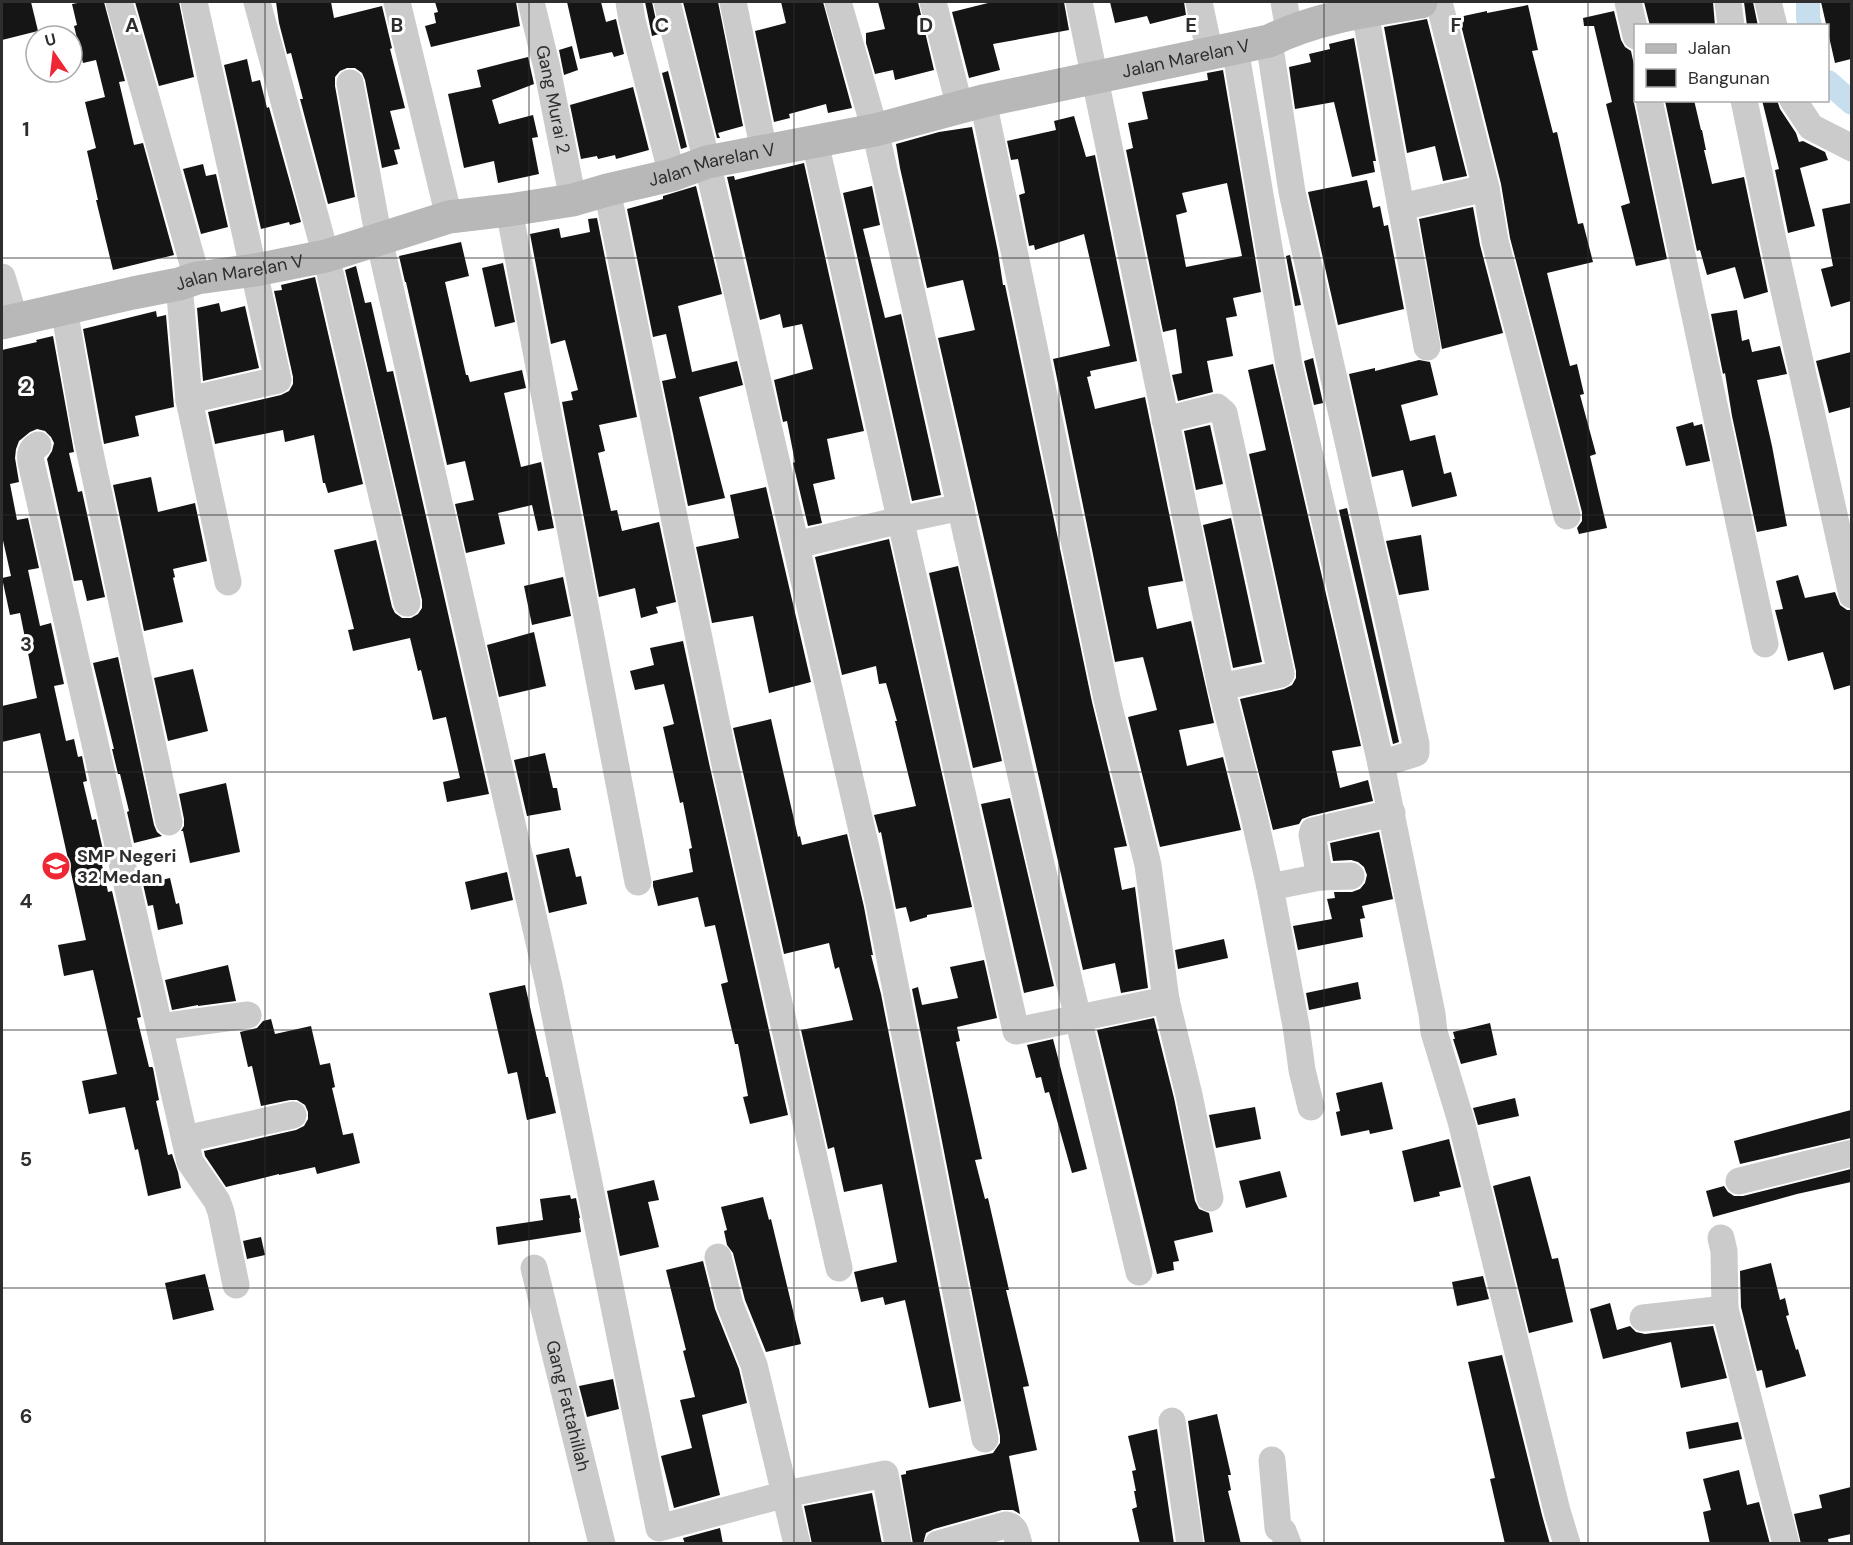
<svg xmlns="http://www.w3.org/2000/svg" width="1853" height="1545" viewBox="0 0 1853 1545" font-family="'DM Sans',sans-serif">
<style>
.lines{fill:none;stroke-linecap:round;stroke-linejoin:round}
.canal{stroke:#c6deee;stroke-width:24}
.building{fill:#151515;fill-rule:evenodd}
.street{stroke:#cbcbcb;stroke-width:27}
.secondary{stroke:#b8b8b8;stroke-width:33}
.grid{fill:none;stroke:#2e2e2e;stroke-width:1.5;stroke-opacity:0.55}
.labels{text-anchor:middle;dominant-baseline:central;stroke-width:6;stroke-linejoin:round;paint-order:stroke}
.street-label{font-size:18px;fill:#2e2e2e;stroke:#fff}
.poi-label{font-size:18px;font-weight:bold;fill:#2e2e2e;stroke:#fff;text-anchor:start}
.grid-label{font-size:20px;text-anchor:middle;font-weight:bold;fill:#2e2e2e;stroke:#fff;stroke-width:6;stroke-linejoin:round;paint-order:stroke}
</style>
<rect width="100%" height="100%" fill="#fff"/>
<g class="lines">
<!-- canal -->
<g class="canal">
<path d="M1808,2V18L1810,26"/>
<path d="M1828,82L1852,103"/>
</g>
</g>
<!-- building -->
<g class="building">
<path d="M2,2H31L38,31L2,40Z"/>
<path d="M83,2H104L125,81L119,82L134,145L143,143L174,255L113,270L96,200H98L87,151L96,148L85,102L105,97L96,60L83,63L74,26L77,25L72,4Z"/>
<path d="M135,2H179L194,77L159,86Z"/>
<path d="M276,2H331L334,18L382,6L392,48L390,49L405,108L390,111L400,149L394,150L398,164L382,168L365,80L362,73L355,68H347L340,71L335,77V86L355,197L328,204L300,99H303L291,53L287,54L279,23Z"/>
<path d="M435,2H516L520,26L431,47L425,26L436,23L434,13L438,12Z"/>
<path d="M567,2H601L606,22L616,19L624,54L614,57L612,52L580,59Z"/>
<path d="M645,2H652L659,34L652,36Z"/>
<path d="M683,2H718L743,126L718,133L720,138H717Z"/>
<path d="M781,2H823L852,108L828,113L826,104L789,114L790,118L774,122L755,31L786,23Z"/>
<path d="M878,2H918L934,70L895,80L893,70L875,74L866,43V33L885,29Z"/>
<path d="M992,2H1064L1069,30L993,44L1000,70L969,78L952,12Z"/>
<path d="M1110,2H1184L1186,15L1150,24L1147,16L1115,23Z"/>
<path d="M1644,2H1713L1715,26H1650Z"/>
<path d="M1744,2H1753L1758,26H1747Z"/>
<path d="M1821,2H1851V59L1835,63Z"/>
<path d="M1528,5L1538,50L1532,51L1553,133L1557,132L1578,224L1583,223L1593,262L1547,273L1570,366L1577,364L1584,394L1580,395L1596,454L1590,456L1607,528L1579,534L1577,528L1582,521V512L1510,238L1501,184L1459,17L1487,11V13Z"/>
<path d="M1614,11L1621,40L1625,47L1631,51L1635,70L1634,103L1667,259L1636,266L1621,206L1630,203L1606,104L1612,102L1594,26H1584L1583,18Z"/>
<path d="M1427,19L1467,176L1443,181L1435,146L1407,153L1384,27Z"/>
<path d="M1354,38L1376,161H1373L1375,172L1352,177L1334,102L1295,109L1289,67L1311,62L1309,54L1330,49L1329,44Z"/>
<path d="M572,46L578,70L564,75L559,50Z"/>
<path d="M528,57L534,84L492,100L499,124L533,115L538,137L532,138L539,174L498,183L494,161L464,168L448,94L481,87L477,70Z"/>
<path d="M247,59L252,82L260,80L267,108L269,107L301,222L290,225L289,222L261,229L224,65Z"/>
<path d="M1223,70L1261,292L1233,298L1237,316L1226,318L1233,356L1207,361L1213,392L1178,401L1172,375L1182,373L1176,329L1163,332L1126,150L1133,148L1128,123L1148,119L1142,92L1208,80L1207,73ZM1227,183L1242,256L1186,267L1176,215L1187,212L1182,193Z"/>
<path d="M668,71L687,147L681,149L662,73Z"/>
<path d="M633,87L649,150L616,159L615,155L598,159L597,156L581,159L570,105Z"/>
<path d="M1669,100H1694L1701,130H1702L1706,150H1704L1712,184L1744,177L1768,292L1744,299L1735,267L1707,275L1700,250L1697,251L1665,101Z"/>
<path d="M1762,100H1777L1780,109L1796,133L1799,142L1803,141L1825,152L1828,160L1800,168L1815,226L1788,233L1775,170L1779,169Z"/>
<path d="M1074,116L1086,157L1095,155L1137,361L1090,371L1091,376L1087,377L1095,409L1145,397L1183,581L1148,587L1149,594L1157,629L1191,621L1214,723L1179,730L1187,766L1223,757L1241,830L1160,847L1128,717L1157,710L1143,657L1115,662L1053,359L1110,346L1084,234L1035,250L1034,245L1029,246L1019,195L1025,193L1018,159L1011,160L1007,141L1056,130L1054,121Z"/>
<path d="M972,127L998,252L1003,285H1005L1092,702L1127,846L1114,848L1122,890L1135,887L1148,988L1121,993L1115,963L1083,970L938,338L975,330L963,280L927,288L900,168L896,144L939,132Z"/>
<path d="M804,163L864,431L827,439L835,479L813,484L822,523L808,526L793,463L795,462L787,421L783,422L774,380L813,369L802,324L783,328L780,314L760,320L727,177L734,176L735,180Z"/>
<path d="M203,164L206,176L216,174L228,227L201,234L183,169Z"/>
<path d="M1367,180L1373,208L1380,206L1384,226L1388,225L1404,309L1338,325L1308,192Z"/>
<path d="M696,186L722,294L678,306L692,372L737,361L743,385L699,397L725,498L688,506L662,381L676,378L666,334L653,337L627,209L663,199V196Z"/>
<path d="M872,186L880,225L863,229L885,318L901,314L941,495L912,501L843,193Z"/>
<path d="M1851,203V301L1831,307L1821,269L1833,266L1822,209Z"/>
<path d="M1473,207L1480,245L1503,333L1442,349L1419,219Z"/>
<path d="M597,218L637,417L599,425L605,451L598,453L611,511L617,510L622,531L659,522L676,602L656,607L658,613L641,618L635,588L599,597L562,402L573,400L571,392L578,390L565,340L551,344L530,234L559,228L561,238L590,232L588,219Z"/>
<path d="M461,242L469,276L445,282L466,375H468L470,382L522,370L526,388L504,393L521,467L541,462L554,528L538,531L532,505L498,513L505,544L466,553L455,504L474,500L465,461L447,465L406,282H405L399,256Z"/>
<path d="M1290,255L1301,305L1295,306L1286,256Z"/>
<path d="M503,263L515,322L495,327L482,268Z"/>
<path d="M356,266L365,303L371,302L387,372L393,371L489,794L447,802L443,782L460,778L446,717L433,720L421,670L418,671L410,638L353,651L348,630L354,629L334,550L376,540L392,607L395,613L402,618H411L418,614L422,608V600L345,270Z"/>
<path d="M315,277L363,484L328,493L325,483H323L314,435L285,442L283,430L215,444L208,412L281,395L289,391L293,384V377L274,291L282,290L281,285Z"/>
<path d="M219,303L221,312L245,306L259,368L203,381L197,308Z"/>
<path d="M1737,310L1742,341L1749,339L1752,352L1780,346L1787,374L1757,380L1772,446L1787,526L1757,532L1732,416L1725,373L1723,374L1711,314Z"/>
<path d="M156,311L157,317L166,315L174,407L135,416L139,436L104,444L83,329Z"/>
<path d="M53,336L74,452L69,453L78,492L82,491L105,597L87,601L82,580L74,581L47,459L52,451L54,443L51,437L45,431L37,429L30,432L19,441L16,449L15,458L19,482L10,484L17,520L28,518L39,568L28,570L40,626L51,623L64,684L54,686L66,741L74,739L78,757L82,756L87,781L83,782L92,820L96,819L103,850L99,851L108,892L112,891L141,1017L137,1018L149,1067H152L153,1068L159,1100L156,1101L168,1155L172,1154L178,1172L181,1188L148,1196L138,1149L135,1150L125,1107L89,1114L82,1081L117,1074L93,970L64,976L58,945L86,940L40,733L2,742V706L37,698L20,613L10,615L2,578L11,576L2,536V350L37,342L36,340Z"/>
<path d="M1851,352V407L1829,413L1816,361Z"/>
<path d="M1313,358L1323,403L1314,405L1304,361Z"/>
<path d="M1419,360L1430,362L1438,395L1401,405L1410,441L1435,435L1444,474L1451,472L1457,496L1412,507L1403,470L1372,477L1349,374L1375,368V371Z"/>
<path d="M1273,364L1361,746L1332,751L1340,788L1368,780L1373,801L1310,816L1302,819L1299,824L1273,830L1240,699L1284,689L1292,685L1296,678V671L1249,454L1266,450L1248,370Z"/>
<path d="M1693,422L1694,426L1702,424L1710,461L1686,466L1676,427Z"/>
<path d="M1210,425L1223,484L1196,490L1184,431Z"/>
<path d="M151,477L158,512L195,503L207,561L173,569L175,577L173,578L183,622L144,631L113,485Z"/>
<path d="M766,487L811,682L769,693L753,616L712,623L696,547L739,538L730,495Z"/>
<path d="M1347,508L1399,742L1393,744L1339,510Z"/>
<path d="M1231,518L1262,662L1233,668L1203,525Z"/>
<path d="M1421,535L1429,590L1399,595L1386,541Z"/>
<path d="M889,539L972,907L927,915V917L910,922L906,907L896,909L881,832L879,833L874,815L916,806L895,721H897L886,683L879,684L876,666L842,675L815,557Z"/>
<path d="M958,566L1002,761L973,768L929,573Z"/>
<path d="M1798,575L1805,598L1835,592L1840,605L1847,610H1851V685L1834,690L1823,652L1788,661L1775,610L1783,609L1776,581Z"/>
<path d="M563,577L571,616L532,625L524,586Z"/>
<path d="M534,632L546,686L499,697L487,645Z"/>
<path d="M683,641L709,763L788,1115L750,1124L743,1097L748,1096L738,1044H735L721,984L728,982L715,925L705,927L698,897L658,906L653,886V881L693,872L689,849L692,848L683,802L680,803L663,727L674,724L664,684L635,690L630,671L654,665L650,648Z"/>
<path d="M118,657L154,825L157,832L162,836L134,843L127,812L129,811L120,774H118L112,749H114L93,663Z"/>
<path d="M193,669L208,731L168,741L154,678Z"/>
<path d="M771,719L798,837L800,836L802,845L847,834L864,907L873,955H871L881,994L961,1401L929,1408L905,1300L885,1305L883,1297L861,1302L854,1272L897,1262L882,1184L844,1192L834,1147L828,1149L801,1030L853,1020L839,967L835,969L829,943L784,954L733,728Z"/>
<path d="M545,753L553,788H557L561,810L527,816L514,760Z"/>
<path d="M226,783L240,852L190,863L183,831H181L184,826V819L179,794Z"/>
<path d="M1010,798L1054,986L1024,993L981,804Z"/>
<path d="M1379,832L1393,899L1362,906L1365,918L1360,919L1363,937L1298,950L1293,926L1332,919L1327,899L1335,898L1334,892H1352L1360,889L1365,883L1367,875L1364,867L1358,862L1351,860L1333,861L1330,843Z"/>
<path d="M569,848L576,877L581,876L587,904L549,913L536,855Z"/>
<path d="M507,872L513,900L471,910L465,882Z"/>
<path d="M170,878L176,904L179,903L183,924L158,930L153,905L148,906L143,884Z"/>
<path d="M1224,939L1228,958L1178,969L1175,950Z"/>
<path d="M984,960L997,1018L957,1027L960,1041L956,1042L982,1159L975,1160L985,1199L988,1198L1009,1290H1006L1029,1386L1023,1387L1037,1450L1009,1456L1020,1514L1013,1510H1002L934,1529L926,1533L923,1544H913L901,1475L906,1474V1471L993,1453L1000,1443V1436L912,989L918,987L922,1005L958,998L950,967Z"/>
<path d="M228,965L236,1001L198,1006V1005L172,1010L165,980Z"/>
<path d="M1358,982L1361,999L1309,1010L1306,993Z"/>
<path d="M525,985L546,1077H548L556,1113L527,1120L517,1072L508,1074L489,993Z"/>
<path d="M1154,1018L1174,1098L1195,1201L1199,1209L1209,1213L1213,1232L1174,1241L1179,1261L1173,1262L1174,1270L1157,1274L1097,1030Z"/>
<path d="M271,1019L275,1034L311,1026L320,1065L330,1063L335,1087L332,1088L343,1135L353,1133L360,1163L317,1174L315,1167L279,1175V1174L226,1187L205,1156L204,1151L296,1130L304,1126L308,1119V1112L305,1105L297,1100H290L261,1106L252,1066L248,1067L240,1032L257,1028L263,1021Z"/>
<path d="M1490,1023L1497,1055L1461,1064L1453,1039H1455L1453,1032Z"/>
<path d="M1053,1039L1087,1169L1072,1173L1049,1092L1045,1093L1041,1077L1036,1078L1027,1045Z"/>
<path d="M1382,1082L1393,1129L1370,1134L1369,1130L1341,1136L1336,1112L1340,1111L1336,1093Z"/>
<path d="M1515,1098L1519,1116L1478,1125L1473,1108Z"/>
<path d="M1255,1107L1261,1139L1216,1148L1209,1115Z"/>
<path d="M1851,1110V1138L1740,1164L1734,1141Z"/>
<path d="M1449,1139L1461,1187L1439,1192L1440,1196L1414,1202L1402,1151Z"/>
<path d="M1851,1169V1182L1797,1194L1713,1217L1706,1191L1724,1186L1728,1192L1734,1196H1743Z"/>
<path d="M1280,1171L1287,1197L1246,1208L1239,1181Z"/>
<path d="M1530,1176L1552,1259L1558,1258L1573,1322L1529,1333L1493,1186Z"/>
<path d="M654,1180L659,1200L648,1202L659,1247L620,1256L607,1191Z"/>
<path d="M570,1195L571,1199L576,1198L580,1218H579L581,1232L498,1245L496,1227L543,1220L540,1199Z"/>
<path d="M763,1197L769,1220L771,1219L801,1344L766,1352L745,1300L733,1253L727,1245L724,1231L727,1230L721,1207Z"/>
<path d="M261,1237L265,1255L247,1259L243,1241Z"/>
<path d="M703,1261L715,1309L739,1369L747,1403L702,1415L720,1495L674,1508L661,1456L692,1448L680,1400L695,1397L683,1351L686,1350L666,1270Z"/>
<path d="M1771,1263L1780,1300L1785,1298L1789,1315L1786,1316L1796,1350L1798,1349L1806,1376L1766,1388L1762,1370L1757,1371L1741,1307L1740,1271Z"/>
<path d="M205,1274L214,1310L173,1320L165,1283Z"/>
<path d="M1483,1276L1489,1299L1457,1306L1452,1282Z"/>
<path d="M1610,1303L1617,1330L1630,1326L1636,1332L1645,1334L1713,1326L1727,1378L1681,1388L1671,1342L1603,1359L1590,1309Z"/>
<path d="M1502,1355L1542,1515L1550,1544H1505L1490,1479L1495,1478L1468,1362Z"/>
<path d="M613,1379L619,1409L587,1417L579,1386Z"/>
<path d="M1217,1414L1231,1475H1228L1231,1490L1228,1491L1241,1544H1205L1188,1421Z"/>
<path d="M1738,1422L1742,1439L1689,1449L1686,1432Z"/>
<path d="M1157,1429L1174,1544H1140L1132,1509L1137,1507L1134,1491H1136L1132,1471L1136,1470L1128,1436Z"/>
<path d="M1739,1470L1747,1505L1759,1502L1770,1544H1710L1703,1512L1711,1510L1703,1479Z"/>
<path d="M1851,1487V1534L1828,1539L1829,1544H1801L1794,1514L1822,1508L1819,1495Z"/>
<path d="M872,1493L882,1544H812L804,1506Z"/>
<path d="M720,1528L723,1544H685L683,1538Z"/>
</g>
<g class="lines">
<!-- street -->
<g class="street">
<path d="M119,2L197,278"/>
<path d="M257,2L326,256L407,603"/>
<path d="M397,2L449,217"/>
<path id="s1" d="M531,2L547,68L573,200"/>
<path d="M629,2L632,20L672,175"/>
<path d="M667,2L707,162L879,904L985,1439"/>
<path d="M733,2L764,151"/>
<path d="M838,2L875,130L1041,864L1139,1272"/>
<path d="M933,2L960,108"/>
<path d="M1079,2L1221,687L1253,812L1270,887L1296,1026L1302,1070L1311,1107"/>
<path d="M1199,2L1210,54"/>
<path d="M1284,2L1289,31"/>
<path d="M1363,2L1427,347"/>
<path d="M1439,2L1486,188L1495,241L1567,516"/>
<path d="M1628,2L1636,36"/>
<path d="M1728,2L1731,26"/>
<path d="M1768,2L1774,26"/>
<path d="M1269,41L1292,192L1416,744V753L1381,764"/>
<path d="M1235,48L1289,365L1381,764L1432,1014L1434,1032L1461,1121L1557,1511L1567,1544"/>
<path d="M350,83L379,239L549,986L659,1528L786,1494L885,1474L898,1544"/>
<path d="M1649,100L1765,644"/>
<path d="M1744,100L1774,245L1852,595"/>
<path d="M1793,100L1811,127L1852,148"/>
<path d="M983,101L1107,699L1148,865L1166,1000L1189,1095L1210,1198"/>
<path d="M815,142L1016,1031L1166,1000"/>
<path d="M607,190L724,760L839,1268"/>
<path d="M1401,207L1486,188"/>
<path d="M509,210L638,882"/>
<path d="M2,277L15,320"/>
<path d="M179,284L189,400L228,582"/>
<path d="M64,309L85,429L169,822"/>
<path d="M189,400L278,380L194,2"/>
<path d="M1165,420L1217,407L1224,413L1281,674L1221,687"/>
<path d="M38,445C30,450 30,454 31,462L190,1162L217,1201L221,1212L236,1285"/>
<path d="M796,545L900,520L961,507"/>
<path d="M1320,877L1351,876"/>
<path d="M1270,887L1320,877L1312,835L1313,831L1392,813"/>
<path d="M160,1027L248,1015"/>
<path d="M185,1139L293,1115"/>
<path d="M1739,1181L1852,1153"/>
<path d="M1721,1238L1724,1251L1725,1309"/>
<path d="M718,1257L730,1305L754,1365L797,1544"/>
<path id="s2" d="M534,1268L602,1544"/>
<path d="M1643,1318L1725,1309L1786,1544"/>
<path d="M1172,1421L1190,1544"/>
<path d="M1272,1460L1278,1528L1283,1531L1288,1544"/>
<path d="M938,1544L1006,1525C1016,1526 1016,1535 1019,1544"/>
</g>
<!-- secondary -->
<path class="secondary" id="s3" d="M2,323L133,293L179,284L197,278L255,270L326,256L449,217L509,210L573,200L607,190L672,175L707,162L875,130L983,101L1269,41C1314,18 1371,10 1421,2"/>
</g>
<!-- grid -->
<path class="grid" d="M265,2V1544M529,2V1544M794,2V1544M1059,2V1544M1324,2V1544M1588,2V1544M2,258H1852M2,515H1852M2,772H1852M2,1030H1852M2,1288H1852"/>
<!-- icons -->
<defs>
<g id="school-disc" transform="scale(1.5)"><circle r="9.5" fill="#ef2633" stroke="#fff"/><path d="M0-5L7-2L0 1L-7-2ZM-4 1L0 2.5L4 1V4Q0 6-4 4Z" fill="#fff"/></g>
</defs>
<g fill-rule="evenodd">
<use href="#school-disc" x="56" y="866"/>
</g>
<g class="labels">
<!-- street labels -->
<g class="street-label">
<text stroke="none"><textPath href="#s3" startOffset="1215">Jalan Marelan V</textPath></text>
<text stroke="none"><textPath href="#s1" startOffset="100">Gang Murai 2</textPath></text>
<text stroke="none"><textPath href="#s3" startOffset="729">Jalan Marelan V</textPath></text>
<text stroke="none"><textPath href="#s3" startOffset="243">Jalan Marelan V</textPath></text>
<text stroke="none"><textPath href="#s2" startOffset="142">Gang Fattahillah</textPath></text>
</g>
<!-- poi labels -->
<g class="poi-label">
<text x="77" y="856">SMP Negeri<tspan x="77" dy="21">32 Medan</tspan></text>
</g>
</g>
<g class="grid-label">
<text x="132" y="32">A</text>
<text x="397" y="32">B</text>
<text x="662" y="32">C</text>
<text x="926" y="32">D</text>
<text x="1191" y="32">E</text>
<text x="1456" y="32">F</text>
<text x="26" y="136">1</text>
<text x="26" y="393">2</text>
<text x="26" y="651">3</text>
<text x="26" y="908">4</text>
<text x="26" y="1166">5</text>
<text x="26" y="1423">6</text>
</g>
<!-- border -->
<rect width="1853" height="1545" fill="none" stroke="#2e2e2e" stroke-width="6"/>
<!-- legend -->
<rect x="1634" y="24" width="195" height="78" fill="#ffffff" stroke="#ababab" stroke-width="1.5"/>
<rect x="1646" y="44" width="30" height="9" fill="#b8b8b8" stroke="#ababab" stroke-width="1.5"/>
<text x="1688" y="54" font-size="18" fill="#2e2e2e">Jalan</text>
<rect x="1646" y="69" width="30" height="18" fill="#151515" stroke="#ababab" stroke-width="1.5"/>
<text x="1688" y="84" font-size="18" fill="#2e2e2e">Bangunan</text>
<!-- north arrow -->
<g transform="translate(54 54) rotate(346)"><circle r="28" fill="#ffffff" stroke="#ababab" stroke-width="1.5"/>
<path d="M0-4.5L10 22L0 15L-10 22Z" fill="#ef2633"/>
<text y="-9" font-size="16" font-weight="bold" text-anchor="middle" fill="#2e2e2e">U</text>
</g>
</svg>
